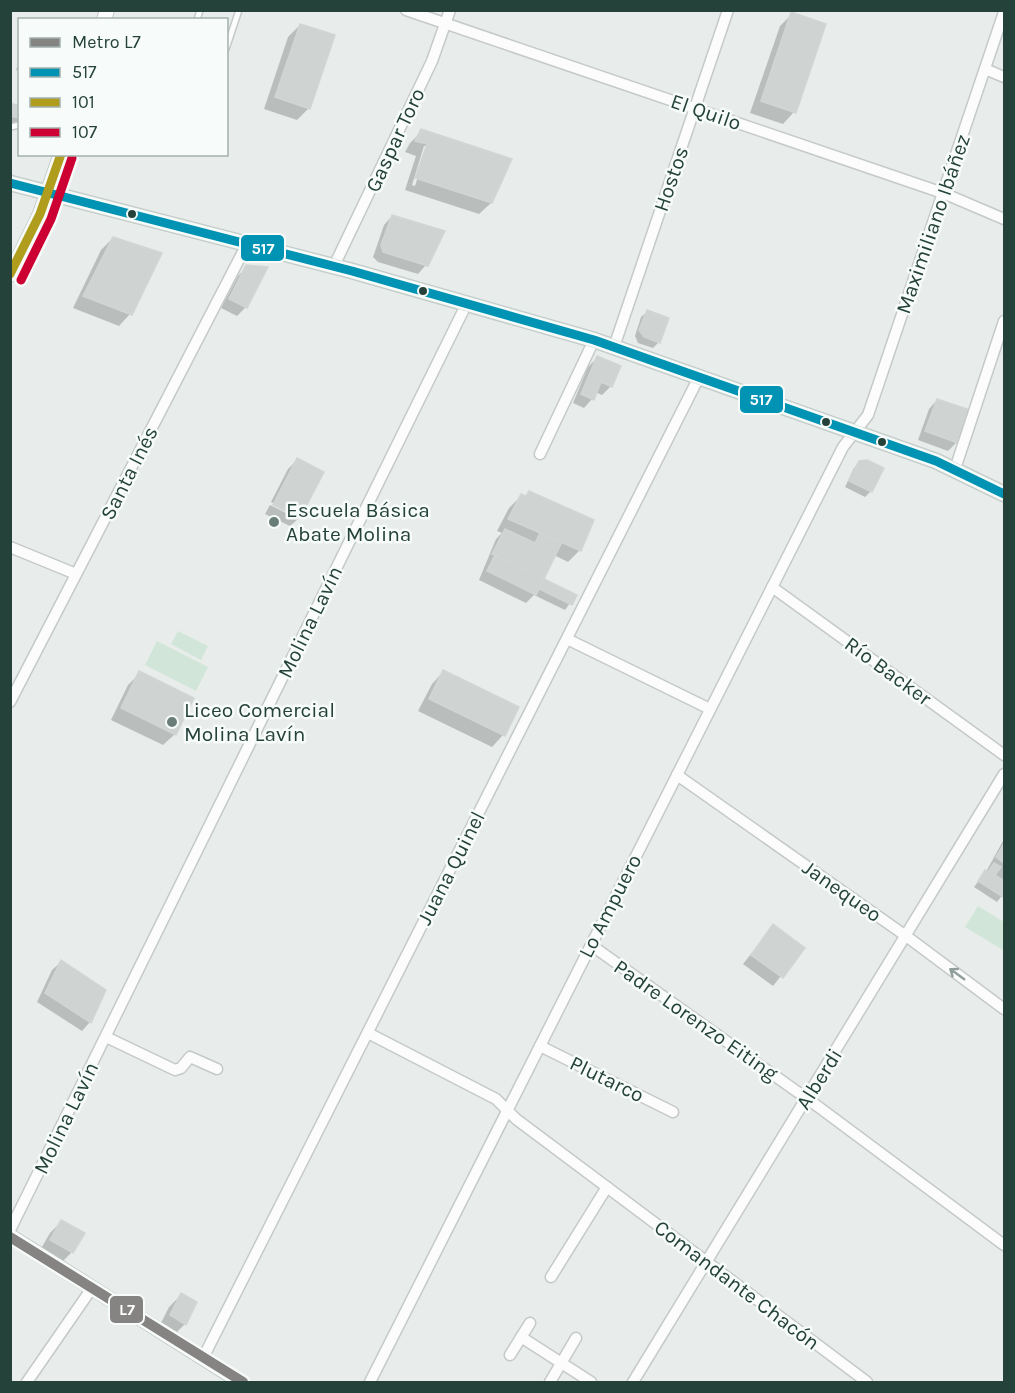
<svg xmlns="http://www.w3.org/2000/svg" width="1015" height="1393" viewBox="0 0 1015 1393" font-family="Karla,sans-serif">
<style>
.green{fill:#d1e6d8}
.shadow{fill:#0003;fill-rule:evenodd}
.building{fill:#cfd4d2;stroke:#d1d6d4;stroke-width:1.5}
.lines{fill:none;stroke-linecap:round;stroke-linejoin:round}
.service-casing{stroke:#c5cac8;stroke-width:8}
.minor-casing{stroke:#c5cac8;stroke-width:13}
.secondary-casing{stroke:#c3cbc8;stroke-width:16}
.primary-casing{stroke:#c3ccc9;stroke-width:17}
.service{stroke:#fcfcfc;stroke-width:5}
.minor{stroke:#fcfcfc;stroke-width:10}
.secondary{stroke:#fcfcfc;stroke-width:14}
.primary{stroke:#cfd7d5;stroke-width:15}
.bus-1-casing{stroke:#f7fbf9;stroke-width:14}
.bus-2-casing{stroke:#f7fbf9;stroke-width:14}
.bus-3-casing{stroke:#f7fbf9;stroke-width:14}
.bus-1{stroke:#0093b3;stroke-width:9}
.bus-2{stroke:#b09c1d;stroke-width:9}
.bus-3{stroke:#c03;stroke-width:9}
.metro-1-casing{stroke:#f7fbf9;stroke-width:15}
.metro-1{stroke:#868383;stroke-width:10}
.oneway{stroke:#909f9b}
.bus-dot{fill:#24423a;stroke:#f7fbf9;stroke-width:2}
.poi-dot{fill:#697e78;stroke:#f7fbf9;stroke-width:2}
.labels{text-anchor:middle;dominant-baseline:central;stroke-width:5;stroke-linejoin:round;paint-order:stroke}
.street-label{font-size:21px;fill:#24423a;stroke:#f7fbf9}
.poi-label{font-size:21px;fill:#24423a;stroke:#f7fbf9;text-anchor:start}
.line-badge{stroke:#f7fbf9;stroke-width:2}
.badge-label{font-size:16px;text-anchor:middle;font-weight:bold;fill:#fff}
</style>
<rect width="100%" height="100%" fill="#e8edeb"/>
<!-- green -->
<g class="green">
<path d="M178,631L208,646L201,660L171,644Z"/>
<path d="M157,641L208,667L196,691L145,665Z"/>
<path d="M978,906L1004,922L1003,950L965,927Z"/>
</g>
<!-- shadow -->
<g class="shadow">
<path d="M792,14L794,112L783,124L750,113L780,26Z"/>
<path d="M300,25L309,108L297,120L264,109L288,37Z"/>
<path d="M20,60V71L16,70Z"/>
<path d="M10,105L20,107V125L10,123Z"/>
<path d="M422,131L491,203L479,214L405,190L416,156L405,152L410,143ZM424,146H428L415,186L412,185Z"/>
<path d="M392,216L426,265L418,274L378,262L373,257L384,225Z"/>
<path d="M113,238L130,314L119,326L73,308L101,250Z"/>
<path d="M247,267L246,307L237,316L221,308L238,276Z"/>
<path d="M647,312L659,342L653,348L638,343L635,336L641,317Z"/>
<path d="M597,358L611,386L602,395L595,392L592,399L584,408L573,403L588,367Z"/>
<path d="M937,400L957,442L948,451L918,440L929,409Z"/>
<path d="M297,460L322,472L298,519V516L271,502L288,469Z"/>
<path d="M859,463L871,491L865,497L845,487L854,468Z"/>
<path d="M521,496L580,550L568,562L554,555L539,585L575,596L565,610L534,595L526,603L479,580L496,539L502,533L497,531L509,508Z"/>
<path d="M270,505L298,519L290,526L265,514Z"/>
<path d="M443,672L503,735L492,747L418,711L432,684Z"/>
<path d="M140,673L175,734L163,745L111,720L128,685Z"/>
<path d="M1004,839V893L997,902L974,887L987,870Z"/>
<path d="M773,926L803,948L773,986L743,964Z"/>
<path d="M61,962L104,990L90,1022L82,1031L37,1002L52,970Z"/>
<path d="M61,1222L72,1252L60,1264L39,1252L50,1233Z"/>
<path d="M181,1295L185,1324L173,1336L159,1327L169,1307Z"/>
</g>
<!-- building -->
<g class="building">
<path d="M791,12L826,24L796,113L761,101Z"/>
<path d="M300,24L335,35L310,109L275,97Z"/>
<path d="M10,103L20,106V118L10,116Z"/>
<path d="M421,129L512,159L492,203L415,178L427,144L415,141Z"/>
<path d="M392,215L445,231L428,266L383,252L381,245Z"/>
<path d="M113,237L162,253L132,315L83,296Z"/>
<path d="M246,265L268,267L247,308L229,299Z"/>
<path d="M647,310L669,318L660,343L644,337L639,330Z"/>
<path d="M597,356L621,366L612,387L601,382L594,400L581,394Z"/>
<path d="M937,399L970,410L958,443L925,431Z"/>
<path d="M297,458L324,472L300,518L273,505Z"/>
<path d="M867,460L884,468L872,492L849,481L859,461Z"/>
<path d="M529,491L594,520L581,551L508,519L521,494L526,496Z"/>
<path d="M505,529L535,543L540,533L562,542L544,579L492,554Z"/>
<path d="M495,555L544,579L536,595L487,571Z"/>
<path d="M544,579L577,595L572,605L539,589Z"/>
<path d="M443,670L519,707L505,736L429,699Z"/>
<path d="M139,671L194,698L176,735L121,708Z"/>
<path d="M1004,844V863L996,857Z"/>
<path d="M994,863L1001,867L995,875L1004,881L1003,897L978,881L985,870L988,872Z"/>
<path d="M773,924L805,948L783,978L751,955Z"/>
<path d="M61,960L106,990L91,1023L45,993Z"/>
<path d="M61,1220L85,1233L73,1253L50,1240Z"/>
<path d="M181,1293L197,1302L186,1325L170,1315Z"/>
</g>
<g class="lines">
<!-- service casing -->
<g class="service-casing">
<g id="service">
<path d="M197,20L200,10"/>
<path d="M226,49L239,10"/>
<path d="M10,127L20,125"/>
</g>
</g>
<!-- minor casing -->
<g class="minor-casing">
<g id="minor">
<path d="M406,10L943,193L1004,219"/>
<path d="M985,69L1004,77"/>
<path d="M334,266L432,61L450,10"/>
<path d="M614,347L728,10"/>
<path d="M540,454L594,340"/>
<path d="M955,469L1004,321"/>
<path d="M10,547L76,574"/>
<path d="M772,587L1004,755"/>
<path d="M567,639L710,709"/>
<path d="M10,702L247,244"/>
<path d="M677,775L906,936L1004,1009"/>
<path d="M591,945L820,1108L1004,1245"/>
<path d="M368,1033L496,1099L516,1119L867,1382"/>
<path d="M106,1037L175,1070L181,1068L190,1057L217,1069"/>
<path d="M540,1046L673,1112"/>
<path d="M10,1230L467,303"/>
<path d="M551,1277L607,1187"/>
<path d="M521,1337L591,1382"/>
<path d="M510,1355L530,1323"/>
<path d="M203,1358L699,377"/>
<path d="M27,1382L92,1288"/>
<path d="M370,1382L843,447L868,415L1004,12"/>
<path d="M550,1382L576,1338"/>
<path d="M633,1382L1004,774"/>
</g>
</g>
<!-- secondary casing -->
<g class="secondary-casing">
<g id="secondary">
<path d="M104,20L107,10"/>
<path d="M10,275L40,214L61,154"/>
<path d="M10,1236L241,1382"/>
</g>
</g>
<!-- primary casing -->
<g class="primary-casing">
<path id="primary" d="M10,183L352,271L594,340L936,461L1004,494"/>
</g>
<!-- service -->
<use href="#service" class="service"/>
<!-- minor -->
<use href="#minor" class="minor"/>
<!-- secondary -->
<use href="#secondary" class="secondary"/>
<!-- primary -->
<use href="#primary" class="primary"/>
<!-- bus-1 casing -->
<g class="bus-1-casing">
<path id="bus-1" d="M10,183L352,271L594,340L936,461L1004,494"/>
</g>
<!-- bus-2 casing -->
<g class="bus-2-casing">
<path id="bus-2" d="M10,274L40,214L61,154"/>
</g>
<!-- bus-3 casing -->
<g class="bus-3-casing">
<path id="bus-3" d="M21,280L51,219L72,158"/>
</g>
<!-- bus-1 -->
<use href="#bus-1" class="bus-1"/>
<!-- bus-2 -->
<use href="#bus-2" class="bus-2"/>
<!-- bus-3 -->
<use href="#bus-3" class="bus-3"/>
<!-- metro-1 casing -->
<g class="metro-1-casing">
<path id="metro-1" d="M10,1237L243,1382"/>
</g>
<!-- metro-1 -->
<use href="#metro-1" class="metro-1"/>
</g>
<!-- one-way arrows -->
<defs><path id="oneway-shaft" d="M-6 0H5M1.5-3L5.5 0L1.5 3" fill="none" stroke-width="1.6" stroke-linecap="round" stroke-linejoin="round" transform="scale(1.5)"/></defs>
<use class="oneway" href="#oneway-shaft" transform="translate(957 974) rotate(-144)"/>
<!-- markers -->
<g class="bus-dot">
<circle cx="132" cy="214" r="5"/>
<circle cx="423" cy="291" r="5"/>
<circle cx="826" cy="422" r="5"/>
<circle cx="882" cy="442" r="5"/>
</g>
<g class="poi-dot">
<circle cx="274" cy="522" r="6"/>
<circle cx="172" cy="722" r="6"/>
</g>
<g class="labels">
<!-- street labels -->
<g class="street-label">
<text transform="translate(706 112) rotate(19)">El Quilo</text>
<text transform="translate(395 140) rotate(-65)">Gaspar Toro</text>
<text transform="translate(671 179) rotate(-71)">Hostos</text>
<text transform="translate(933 224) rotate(-71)">Maximiliano Ibáñez</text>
<text transform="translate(129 473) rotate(-63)">Santa Inés</text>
<text transform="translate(310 622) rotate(-64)">Molina Lavín</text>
<text transform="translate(888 671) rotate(36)">Río Backer</text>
<text transform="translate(451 868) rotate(-63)">Juana Quinel</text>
<text transform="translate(842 891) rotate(35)">Janequeo</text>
<text transform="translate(610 906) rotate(-63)">Lo Ampuero</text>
<text transform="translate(696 1020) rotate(35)">Padre Lorenzo Eiting</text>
<text transform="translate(607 1079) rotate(26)">Plutarco</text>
<text transform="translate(819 1079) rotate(-58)">Alberdi</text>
<text transform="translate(66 1118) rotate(-64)">Molina Lavín</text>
<text transform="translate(737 1285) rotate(37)">Comandante Chacón</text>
</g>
<!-- poi labels -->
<g class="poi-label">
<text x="286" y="510">Escuela Básica<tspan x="286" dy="24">Abate Molina</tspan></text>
<text x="184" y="710">Liceo Comercial<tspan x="184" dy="24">Molina Lavín</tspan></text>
</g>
</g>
<g class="line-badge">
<rect x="240" y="234" width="45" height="28" rx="6" fill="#0093b3"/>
<rect x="739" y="385" width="45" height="29" rx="6" fill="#0093b3"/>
<rect x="109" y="1295" width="35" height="29" rx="6" fill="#868383"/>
</g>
<g class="badge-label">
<text x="263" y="254">517</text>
<text x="761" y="405">517</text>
<text x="127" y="1315">L7</text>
</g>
<!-- border -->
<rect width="1015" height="1393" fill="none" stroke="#24423a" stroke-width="24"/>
<!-- legend -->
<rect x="18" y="18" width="210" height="138" fill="#f7fbf9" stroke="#a3b1ad" stroke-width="1.5"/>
<rect x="30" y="38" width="30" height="9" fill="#868383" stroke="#a3b1ad" stroke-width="1.5"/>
<text x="72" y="48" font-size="18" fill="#24423a">Metro L7</text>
<rect x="30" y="68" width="30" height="9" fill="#0093b3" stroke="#a3b1ad" stroke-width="1.5"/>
<text x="72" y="78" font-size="18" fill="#24423a">517</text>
<rect x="30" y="98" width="30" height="9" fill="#b09c1d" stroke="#a3b1ad" stroke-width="1.5"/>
<text x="72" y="108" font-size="18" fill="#24423a">101</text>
<rect x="30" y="128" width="30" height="9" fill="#cc0033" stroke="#a3b1ad" stroke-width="1.5"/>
<text x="72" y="138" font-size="18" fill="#24423a">107</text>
</svg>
